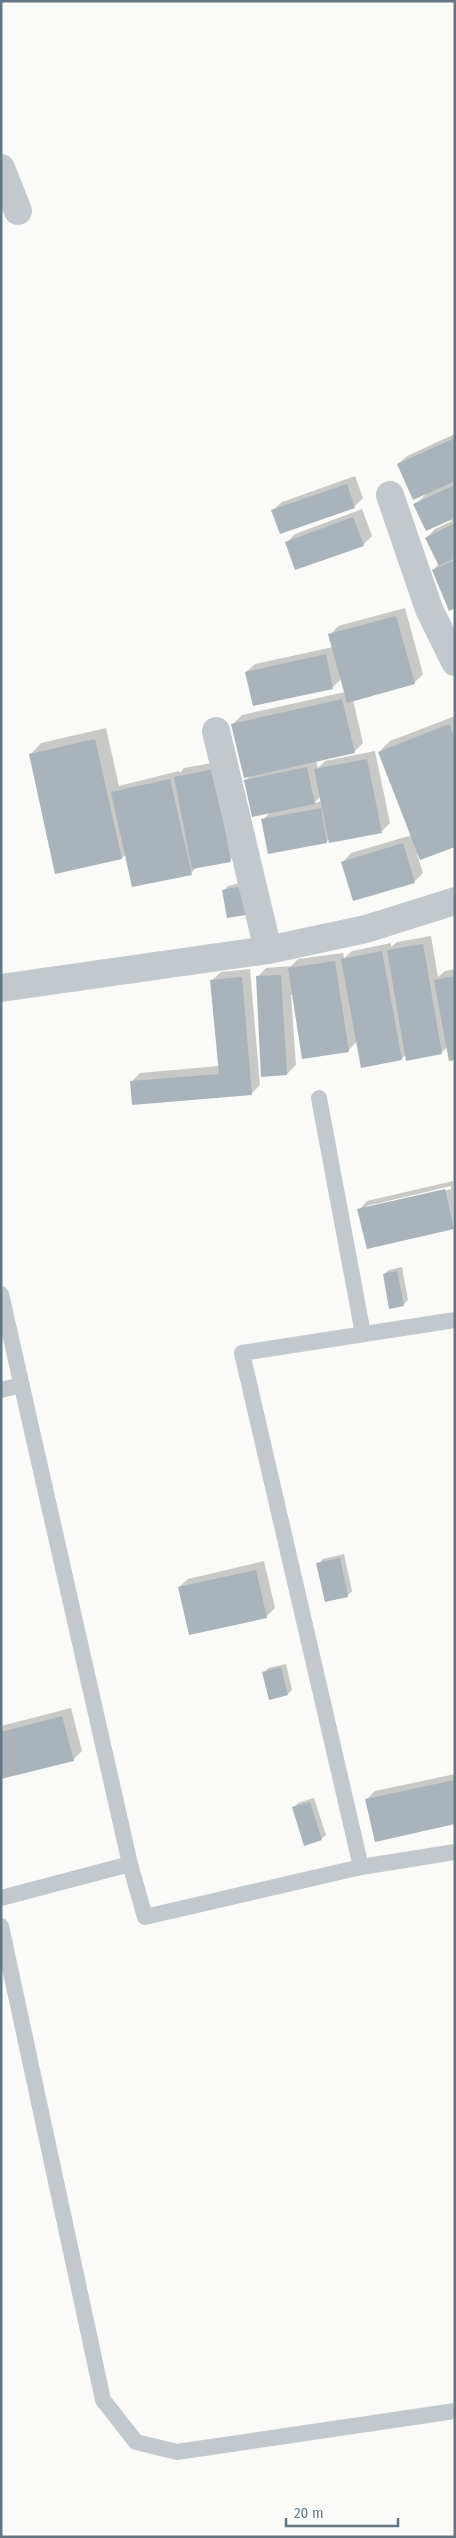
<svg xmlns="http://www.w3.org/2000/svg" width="456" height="2538" viewBox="0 0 456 2538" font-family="'Fira Sans Condensed',sans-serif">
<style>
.shadow{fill:#0003;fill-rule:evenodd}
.building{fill:#aab3b9}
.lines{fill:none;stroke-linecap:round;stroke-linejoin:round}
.lane{stroke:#c3c8cc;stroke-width:16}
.street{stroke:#c3c8cc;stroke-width:28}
</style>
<rect width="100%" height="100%" fill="#fafaf8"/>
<!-- shadow -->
<g class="shadow">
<path d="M455,434V607L433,570L439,564L426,538L435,529L452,521L415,505L427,493L398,464L407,456Z"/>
<path d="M355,476L363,498L354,507L273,510L282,502Z"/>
<path d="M362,509L372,536L363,545L286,543L295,534Z"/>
<path d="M405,608L423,674L414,683L353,700L363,743L354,752L316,760L318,768L325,761L375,751L390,823L381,832L330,839L326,842L263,820L270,812L246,780L251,775L233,724L242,715L345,692L342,678L333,687L246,672L255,664L333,647L330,635L338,626ZM321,796L322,801L314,803Z"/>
<path d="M455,716V845L417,854L423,873L414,882L343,862L351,853L412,835L379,752L390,741Z"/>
<path d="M106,728L119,786L179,771L180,773L184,768L222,761L239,852L230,860L198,866L191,873L126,854L122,858L30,755L41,743Z"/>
<path d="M244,882L245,884L223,891L228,886Z"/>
<path d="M431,936L438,977L445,971L455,969V1059L448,1046L441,1053L406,1055L401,1059L357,1041L348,1051L293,995H291L296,1065L287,1074L257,977L266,968L291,966L298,959L343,953L344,958L352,951L391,943V947L397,942Z"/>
<path d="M250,969L260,1085L252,1093L131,1082L140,1073L219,1066L212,980L221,972Z"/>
<path d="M453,1181V1228L359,1210L367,1201ZM451,1186V1189L367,1208V1206Z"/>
<path d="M402,1267L408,1300L403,1305L384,1274L389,1270Z"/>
<path d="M344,1554L352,1591L347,1596L318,1564L323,1559Z"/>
<path d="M264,1561L275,1608L266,1617L179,1587L188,1579Z"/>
<path d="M286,1664L292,1690L288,1694L264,1673L268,1668Z"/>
<path d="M71,1708L82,1751L73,1760L1,1778V1726Z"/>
<path d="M455,1774V1823L366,1800L375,1791Z"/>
<path d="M314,1798L326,1835L321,1839L293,1808L298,1803Z"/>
</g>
<!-- building -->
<g class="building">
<path d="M455,438V481L413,500L397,464Z"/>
<path d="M347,484L355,508L280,534L271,510Z"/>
<path d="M455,485V518L426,531L413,504Z"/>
<path d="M353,517L364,546L295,570L285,542Z"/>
<path d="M455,523V558L439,566L425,538Z"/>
<path d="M455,560V608L449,611L432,570Z"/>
<path d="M396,616L415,684L347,703L328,634Z"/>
<path d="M326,654L333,689L253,706L245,672Z"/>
<path d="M342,699L355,753L244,778L231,724Z"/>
<path d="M449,724L455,738V847L420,860L378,752Z"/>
<path d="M95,739L122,859L55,874L29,754Z"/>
<path d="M367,759L382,833L329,843L314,769Z"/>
<path d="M307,767L315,804L252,817L244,780Z"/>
<path d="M214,769L231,862L192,869L174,777Z"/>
<path d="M170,779L192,875L132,887L111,792Z"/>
<path d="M321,808L327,843L268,854L261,819Z"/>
<path d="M403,843L415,883L353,901L341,862Z"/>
<path d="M240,886L246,915L227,918L222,890Z"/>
<path d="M423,944L442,1054L406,1061L387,950Z"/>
<path d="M382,951L402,1060L361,1068L341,959Z"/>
<path d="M335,961L349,1052L302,1059L288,968Z"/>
<path d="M281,975L287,1075L261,1077L256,976Z"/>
<path d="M455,976V1060L449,1061L434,980Z"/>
<path d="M242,977L252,1095L132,1105L130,1081L219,1074L210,980Z"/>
<path d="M445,1189L454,1229L367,1249L357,1209Z"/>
<path d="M397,1271L404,1306L389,1309L383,1274Z"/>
<path d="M340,1558L348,1597L325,1602L316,1563Z"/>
<path d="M256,1570L267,1618L189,1635L178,1587Z"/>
<path d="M281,1667L288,1695L269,1700L262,1672Z"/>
<path d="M62,1716L74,1761L1,1779V1732Z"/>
<path d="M455,1780V1824L375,1842L365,1799Z"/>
<path d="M310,1802L322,1840L304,1846L292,1807Z"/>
</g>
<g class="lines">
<!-- lane -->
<g class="lane">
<path d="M319,1098L363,1334"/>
<path d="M1,1294L130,1864L1,1898"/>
<path d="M1,1390L22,1385"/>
<path d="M130,1864L145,1917L361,1867L242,1353L455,1320"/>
<path d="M361,1867L455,1852"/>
<path d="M1,1926L103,2400L136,2442L177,2452L455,2411"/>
</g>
<!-- street -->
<g class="street">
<path d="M1,168L18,211"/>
<path d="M390,495L429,609L455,662"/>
<path d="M216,731L268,950"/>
<path d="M1,988L268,950L366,929L455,901"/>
</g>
</g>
<!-- border -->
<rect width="456" height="2538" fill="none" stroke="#657683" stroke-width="5"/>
<!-- scale -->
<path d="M286 2518v8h112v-8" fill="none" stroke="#657683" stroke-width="2.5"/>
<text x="294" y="2518" font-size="15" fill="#657683" stroke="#ffffff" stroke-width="4" paint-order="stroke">20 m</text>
</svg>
